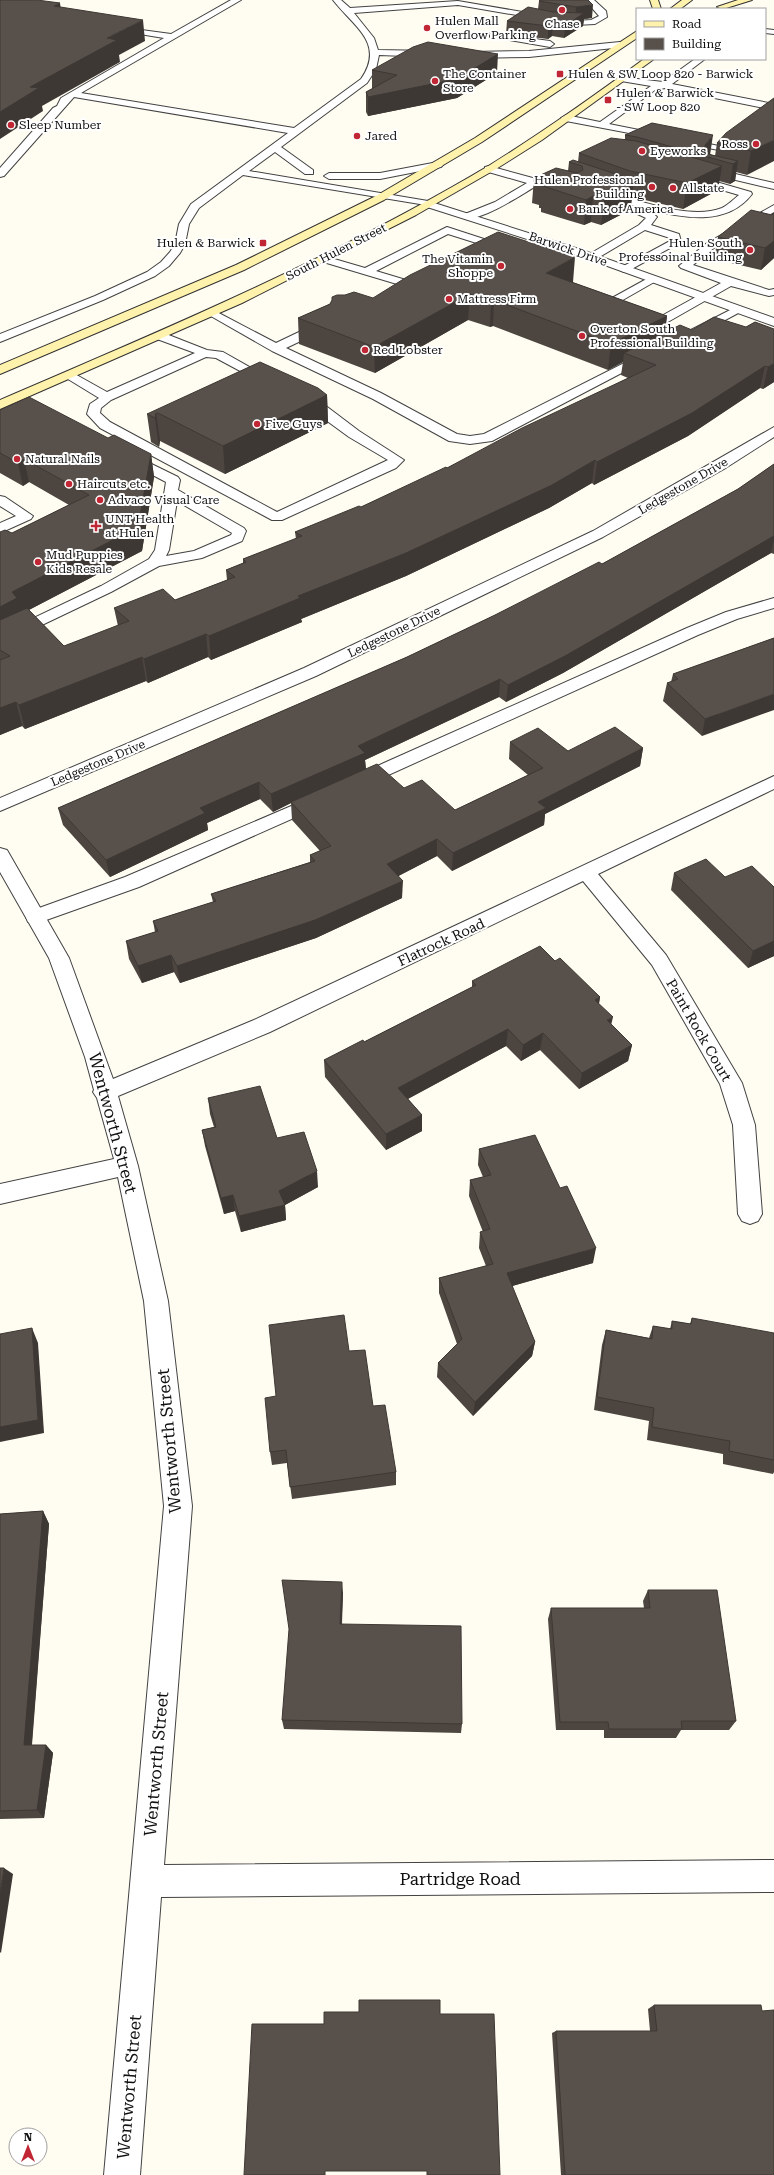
<svg xmlns="http://www.w3.org/2000/svg" width="774" height="2175" viewBox="0 0 774 2175" font-family="'Roboto Serif',serif">
<style>
.lines{fill:none;stroke-linecap:round;stroke-linejoin:round}
.service-casing{stroke:#424242;stroke-width:2}
.minor-casing{stroke:#424242;stroke-width:2}
.secondary-casing{stroke:#313131;stroke-width:2}
.service{fill:#fff;fill-rule:evenodd}
.minor{fill:#fff;fill-rule:evenodd}
.secondary{fill:#fff2ac;fill-rule:evenodd}
.wall{fill:#4c4540}
.shaded-wall{fill:#3e3834}
.building{fill:#58504b;stroke:#3e3834}
.poi-dot{fill:#c12634;stroke:#fff;stroke-width:1.5}
.labels{text-anchor:middle;dominant-baseline:central;stroke-width:4;stroke-linejoin:round;paint-order:stroke}
.far-poi-label{font-size:12px;fill:#0f0f0f;stroke:#fff;text-anchor:start}
.far-street-label{font-size:12px;fill:#0f0f0f;stroke:#fff}
.street-label{font-size:14px;fill:#0f0f0f;stroke:#fff}
.near-street-label{font-size:17px;fill:#0f0f0f;stroke:#fff}
</style>
<rect width="100%" height="100%" fill="#fffcf1"/>
<g class="lines">
<!-- service casing -->
<g class="service-casing">
<g id="service">
<path d="M231,0H241L81,93L294,128L361,79C386,43 353,26 333,0H341L350,8L458,1L575,21L591,20L599,16L585,0H594L606,11L607,17L595,24L575,25L458,5L354,13L374,38L378,50L432,51L436,54L432,57L379,55L376,69L367,83L281,147L313,170V174H305L275,152L249,171L428,201L432,202V206L243,175L199,208L189,224L185,244L180,253L169,266L155,276L103,300L0,342V334L95,296L147,272L161,262L170,252L175,244L179,224L191,204L288,133L74,97L4,176L0,177V168L53,108L57,106L61,98L164,38L115,30L111,28L112,26L171,34Z"/>
<path d="M765,29L774,30V34L765,33Z"/>
<path d="M490,33L550,41L554,44L550,47L493,37H490Z"/>
<path d="M620,42L624,45L623,47L529,57L470,58L466,55L470,52L529,51Z"/>
<path d="M695,59H705L672,84L774,104V110L665,88L655,90L609,124L719,146L736,132H742V136L724,151L566,121L561,118L566,115L600,122L651,86L621,81V77L663,82Z"/>
<path d="M438,162L443,165L441,167L380,179H329L324,176L329,173H380Z"/>
<path d="M489,166L540,180L566,190L561,193L536,186C523,194 480,222 465,218L464,216L465,214L495,202L527,183L485,171V167Z"/>
<path d="M727,172L774,183V189L723,177V173Z"/>
<path d="M692,175L751,192L752,194C727,227 682,218 648,209L657,217L651,225L679,234L681,242L628,271L624,272L618,269L670,241V238L645,230L596,259H588L587,257L588,255L639,225L646,218L627,209L632,206L639,207L600,196V192L604,191C637,199 689,221 722,208C728,205 734,199 739,195L688,180L687,178Z"/>
<path d="M774,205V212L715,247L693,265L769,290L774,289V295L769,296L731,286L652,331C647,332 639,331 636,326L638,323L647,324L721,283L681,268L679,266L707,243Z"/>
<path d="M447,227L490,241L491,243L486,246L448,234L376,271L406,280L425,272L431,275L407,287L320,261L318,259L324,256L365,268Z"/>
<path d="M652,276L656,277L658,279L656,281L607,309L612,312L610,314H602L592,309Z"/>
<path d="M738,306L744,309L742,311L699,334L695,335L689,331Z"/>
<path d="M213,310L276,343L320,322H328L330,325L328,328L286,348L381,393L457,434L470,436L484,434L644,353L648,352L654,356L492,441L470,444L449,441L373,399L272,351L209,315L207,313L209,311Z"/>
<path d="M161,332L207,350L223,352L276,382L270,386L266,385L216,358L206,357L111,400L101,408L100,413L110,422L277,512L388,460L349,437L297,399L299,396H307L322,403L359,431L404,460L396,468L282,520H272L100,428L87,414L90,404L99,398L63,376L69,372L73,373L107,392L195,353L157,339L155,336L157,333Z"/>
<path d="M127,452L178,477L180,480L178,490L244,528L246,531L242,541L202,558L159,566L111,592L0,645V634L101,586L149,559L155,550L166,482L122,459L120,456ZM177,501L232,533L231,535L194,551L166,556L169,550Z"/>
<path d="M0,496L5,497L33,516L31,519L0,533V523L16,516L0,506Z"/>
<path d="M774,598V608L737,619L698,635L364,786L358,788L352,786L349,782L352,778L384,763L687,628L726,612Z"/>
<path d="M317,795L323,797L326,801L323,805L139,887L35,924L28,922L26,917L28,912L125,877Z"/>
</g>
</g>
<!-- minor casing -->
<g class="minor-casing">
<g id="minor">
<path d="M428,201L582,250L774,318V326L574,254L424,206L423,204L424,202Z"/>
<path d="M774,427V437L724,469L603,537L316,676L0,811V798L304,668L593,531Z"/>
<path d="M774,776V789L598,874L666,955L742,1083L755,1125L762,1214L758,1221L750,1224L742,1221L738,1214L733,1125L720,1084L652,965L583,881L270,1032L118,1096L138,1166L168,1301L192,1506L164,1865L774,1860V1892L161,1897L140,2175H104L164,1506L144,1301L118,1177L0,1204V1184L114,1159L97,1098L93,1092L94,1090L85,1057L49,958L0,872V848L7,850L69,958L113,1079L254,1020Z"/>
</g>
</g>
<!-- secondary casing -->
<g class="secondary-casing">
<g id="secondary">
<path d="M650,0H658L661,9H653Z"/>
<path d="M682,0H692L680,9H670Z"/>
<path d="M738,0H752L723,9L717,7Z"/>
<path d="M637,31V38L482,142L384,200L244,270L0,374V365L236,265L376,196L475,138Z"/>
<path d="M644,59H654L542,140L496,169L416,215L242,303L0,409V400C166,329 334,258 490,165C543,132 594,96 644,59Z"/>
</g>
</g>
<!-- service -->
<use href="#service" class="service"/>
<!-- minor -->
<use href="#minor" class="minor"/>
<!-- secondary -->
<use href="#secondary" class="secondary"/>
</g>
<!-- wall -->
<g class="wall">
<path d="M588,0L592,18L584,19L583,26L564,38L552,36L548,39L506,34L507,21L538,9L539,1Z"/>
<path d="M372,70L497,73L457,98L368,116L366,112V92L372,89Z"/>
<path d="M774,98L747,175L736,172L735,181L730,184L719,181L718,190L683,209L632,197L631,205L629,206L628,211L601,225L591,222L584,225L541,212V208H539V205L532,203L534,178L568,171L569,162H578L579,153L625,139V135L652,123L710,154L715,156L717,143Z"/>
<path d="M774,213V258L761,270L714,259L718,237L772,215Z"/>
<path d="M572,282L667,316L665,333L692,330L746,327L755,322L774,382L763,389L760,388L688,436L594,485L592,483L549,508L406,576L301,619L302,622L211,660L208,657L148,683L146,681L25,729L22,726L0,735V532L12,533L69,505L29,482L23,486L0,473V410L108,438L151,454L154,477L142,551L29,610L64,646L118,626L114,608L175,600L227,580L226,570L243,563V559L296,539L295,532L361,507L447,468L628,378L621,375L623,362L608,370L493,326L490,327L468,320L375,373L299,344L298,318L330,304L332,301V297L373,298Z"/>
<path d="M327,395L328,423L225,474L160,441L159,447L151,442L147,414Z"/>
<path d="M774,464V554L771,553L563,673L506,702L499,697L365,760L366,769L404,788L455,810L528,775L509,759L510,742L568,751L643,748L640,766L545,814L544,825L452,871L437,856L398,876L402,898L316,938L180,983L174,972L142,983L129,959L126,941L155,932L153,921L213,902L211,894L310,862V855L320,851L292,820L291,803L273,812L260,799L207,823L208,830L110,877L63,825L58,808L407,657L602,564L738,489Z"/>
<path d="M774,638L702,736L663,701L667,683L671,682L673,674Z"/>
<path d="M674,873L725,877L774,887V956L748,968L671,890Z"/>
<path d="M555,961L600,997L599,1004L611,1025L632,1045L628,1061L579,1089L540,1050L521,1061L506,1046L408,1099L422,1115V1131L386,1150L325,1077L324,1060L364,1042L472,987V981Z"/>
<path d="M208,1098L277,1138L318,1187L285,1205L286,1220L241,1232L235,1211L224,1214L205,1146L202,1130L214,1127L210,1114Z"/>
<path d="M479,1149L593,1263L512,1286L535,1342L532,1356L473,1416L437,1377L438,1363L457,1344L439,1293V1278L486,1266L479,1248L480,1232H483L469,1196L470,1180L483,1177L478,1165Z"/>
<path d="M692,1318L774,1460V1472L773,1474L723,1464V1454L647,1440L649,1421L594,1410L602,1345L606,1330L649,1338L653,1326L670,1329L672,1321L690,1324Z"/>
<path d="M276,1396L373,1406L396,1472V1485L292,1499L287,1463L272,1465L270,1452Z"/>
<path d="M43,1511L49,1524L32,1745H46L53,1753L44,1818L0,1819V1514Z"/>
<path d="M648,1590L736,1721L729,1730H681L676,1738H604V1730H556L548,1619L551,1608H644L643,1601Z"/>
<path d="M343,1593L342,1624L462,1724L461,1733L284,1729L282,1720Z"/>
<path d="M654,2005L774,2175H561L552,2033L556,2031H650L648,2009Z"/>
</g>
<!-- shaded-wall -->
<g class="shaded-wall">
<path d="M60,3L63,25L54,6Z"/>
<path d="M593,5L592,18L584,19L583,26L564,38L565,26L575,19L576,7Z"/>
<path d="M143,20L145,41L119,55L120,62L42,106L43,111L0,139V112L30,87L107,38Z"/>
<path d="M553,24L552,36L548,39V26Z"/>
<path d="M498,54L497,73L457,98L368,116V97Z"/>
<path d="M713,135L710,155H701L702,149Z"/>
<path d="M774,140V161L747,175L751,151Z"/>
<path d="M738,161L735,181L730,184L733,164Z"/>
<path d="M722,166L718,190L683,209L687,183Z"/>
<path d="M634,180L631,205L629,206L628,211L601,225L604,200Z"/>
<path d="M593,196L591,222L584,225L586,200Z"/>
<path d="M774,241V258L761,270L765,248Z"/>
<path d="M575,257L573,282L544,298L546,273Z"/>
<path d="M470,294L468,320L375,373L374,347Z"/>
<path d="M494,300L493,326L490,327L491,302Z"/>
<path d="M667,316L663,342L624,353L623,362L608,370L611,344Z"/>
<path d="M774,363V382L763,389L768,367Z"/>
<path d="M765,366L760,388L688,436L594,485L597,462Z"/>
<path d="M327,395L328,423L225,474L223,446Z"/>
<path d="M156,412L160,441L159,447L155,418Z"/>
<path d="M151,454L154,477L142,551L21,614L0,633V607L12,592Z"/>
<path d="M24,459L29,482L23,486L18,463Z"/>
<path d="M595,460L592,483L549,508L406,576L301,619L302,622L211,660L209,636Z"/>
<path d="M774,536V540L771,553L563,673L506,702L508,685Z"/>
<path d="M206,634L208,657L148,683L144,659Z"/>
<path d="M142,657L146,681L25,729L19,705Z"/>
<path d="M500,679L499,697L365,760L366,770L291,802V803L273,812L271,794L358,746Z"/>
<path d="M774,694V710L702,736L705,719Z"/>
<path d="M16,702L22,726L0,735V708Z"/>
<path d="M643,748L640,766L545,814L544,825L452,871L453,853L538,802Z"/>
<path d="M259,782L260,799L207,823L208,830L110,877L106,860L200,808Z"/>
<path d="M437,839V856L387,882V864Z"/>
<path d="M403,881L402,898L316,938L180,983L177,966Z"/>
<path d="M774,941V956L748,968L753,951Z"/>
<path d="M171,955L174,972L142,983L138,966Z"/>
<path d="M600,997L597,1014L595,1000Z"/>
<path d="M613,1017L609,1034L607,1020Z"/>
<path d="M508,1029L506,1046L398,1104V1088Z"/>
<path d="M543,1033L540,1050L521,1061L523,1045Z"/>
<path d="M632,1045L628,1061L579,1089L582,1073Z"/>
<path d="M422,1115V1131L386,1150V1134Z"/>
<path d="M317,1171L318,1187L285,1205L286,1220L241,1232L239,1216L279,1191Z"/>
<path d="M233,1195L235,1211L224,1214L221,1198Z"/>
<path d="M596,1248L593,1263L505,1288L507,1273Z"/>
<path d="M32,1328L38,1343L44,1433L0,1442V1427Z"/>
<path d="M535,1342L532,1356L473,1416L475,1402Z"/>
<path d="M43,1511L49,1524L31,1753L24,1745Z"/>
<path d="M342,1582L343,1593L341,1634L340,1624Z"/>
<path d="M46,1745L53,1753L44,1818L37,1810Z"/>
<path d="M4,1868L13,1874L1,1953L0,1952V1894Z"/>
</g>
<!-- building -->
<g class="building">
<path d="M0,0H37L60,3L54,6L143,20L107,38L117,40L30,87L39,88L0,112Z"/>
<path d="M540,0H588L593,5L576,7L539,1Z"/>
<path d="M528,7L553,12L584,13L565,26L553,24L548,26L507,21Z"/>
<path d="M428,42L498,54L457,79L368,97L366,92L397,75L372,70L413,47Z"/>
<path d="M774,98V140L751,151L717,143L726,133Z"/>
<path d="M652,123L713,135L702,149L703,153L738,161L733,164L637,137L625,135Z"/>
<path d="M611,138L636,141L722,166L687,183L630,171L579,153Z"/>
<path d="M573,160L634,180L629,183L631,186L604,200L593,196L586,200L543,186L547,184L541,182L544,181L534,178L556,168L577,173L583,170L582,166L569,162Z"/>
<path d="M751,210L772,215L774,213V241L765,248L718,237Z"/>
<path d="M498,232L575,257L546,273L667,316L611,344L494,300L491,302L470,294L374,347L298,318L330,304L332,300V297L337,295H345L354,292L373,298L410,275Z"/>
<path d="M714,317L746,327L755,322L774,329V363L768,367L765,366L692,413L597,462L595,460L552,485L406,553L298,596L300,598L209,636L206,634L144,659L142,657L19,705L16,702L0,708V660L10,656L0,650V620L27,608L64,646L129,621L114,608L163,589L175,600L235,577L226,570L246,562L243,559L302,536L295,532L359,506L361,507L446,467L447,468L522,428L656,365L624,353L680,325L692,330Z"/>
<path d="M260,362L318,388L327,395L223,446L156,412L155,418L147,414Z"/>
<path d="M29,397L108,438L114,435L151,454L138,527L12,592L17,598L0,607V532L5,530L12,533L89,495L24,459L18,463L0,453V410Z"/>
<path d="M774,464V536L565,656L508,685L500,679L358,746L365,753L271,794L259,782L200,808L205,813L106,860L58,808L407,657L495,615L599,562L602,564L738,489Z"/>
<path d="M774,638V694L705,719L667,683L678,679L673,674Z"/>
<path d="M615,727L643,748L538,802L546,808L453,853L437,839L387,864L403,881L315,920L177,966L171,955L138,966L126,941L158,931L153,921L216,901L211,894L315,861L310,855L331,846L291,802L377,764L404,788L422,780L455,810L543,768L510,742L538,728L568,751Z"/>
<path d="M706,859L725,877L752,866L774,887V941L753,951L674,873Z"/>
<path d="M540,946L555,961L560,958L600,997L595,1000L613,1017L607,1020L632,1045L582,1073L543,1033L523,1045L508,1029L398,1088L422,1115L386,1134L324,1060L363,1040L364,1042L476,985L472,981Z"/>
<path d="M260,1086L277,1138L304,1132L317,1171L279,1191L285,1205L239,1216L233,1195L221,1198L202,1130L216,1127L208,1098Z"/>
<path d="M535,1135L560,1188L567,1186L596,1248L507,1273L535,1342L475,1402L438,1363L462,1339L439,1278L493,1264L480,1232L490,1229L470,1180L491,1175L479,1149Z"/>
<path d="M344,1315L349,1351L365,1350L373,1406L385,1405L396,1472L290,1487L286,1450L270,1452L265,1398L276,1396L269,1325Z"/>
<path d="M692,1318L774,1333V1460L729,1451L730,1441L652,1427L654,1408L597,1397L606,1330L652,1339L653,1326L672,1329V1321L691,1324Z"/>
<path d="M32,1328L38,1420L0,1427V1334Z"/>
<path d="M43,1511L24,1745H46L37,1810L0,1811V1514Z"/>
<path d="M282,1580L342,1582L340,1624L461,1626L462,1724L282,1720L289,1629Z"/>
<path d="M648,1590H717L736,1721H681L682,1729H609L608,1722H560L551,1608H650Z"/>
<path d="M0,1868H4L0,1894Z"/>
<path d="M359,2000H440V2014H494L500,2175H427V2171H325V2175H244L252,2024H324V2012H359Z"/>
<path d="M654,2005H761L762,2011L774,2010V2175H565L556,2031H657Z"/>
</g>
<!-- markers -->
<g class="poi-dot">
<circle cx="562" cy="10" r="4"/>
<circle cx="427" cy="28" r="4"/>
<rect x="556" y="70" width="8" height="8" rx="2"/>
<circle cx="435" cy="81" r="4"/>
<rect x="604" y="96" width="8" height="8" rx="2"/>
<circle cx="11" cy="125" r="4"/>
<circle cx="357" cy="136" r="4"/>
<circle cx="756" cy="144" r="4"/>
<circle cx="642" cy="151" r="4"/>
<circle cx="652" cy="187" r="4"/>
<circle cx="673" cy="188" r="4"/>
<circle cx="570" cy="209" r="4"/>
<rect x="259" y="239" width="8" height="8" rx="2"/>
<circle cx="750" cy="250" r="4"/>
<circle cx="501" cy="266" r="4"/>
<circle cx="449" cy="299" r="4"/>
<circle cx="582" cy="336" r="4"/>
<circle cx="365" cy="350" r="4"/>
<circle cx="257" cy="424" r="4"/>
<circle cx="17" cy="459" r="4"/>
<circle cx="69" cy="484" r="4"/>
<circle cx="100" cy="500" r="4"/>
<path d="M94 520h4v4h4v4h-4v4h-4v-4h-4v-4h4z"/>
<circle cx="38" cy="562" r="4"/>
</g>
<g class="labels">
<!-- far-poi labels -->
<g class="far-poi-label">
<text x="435" y="21">Hulen Mall<tspan x="435" dy="14">Overflow Parking</tspan></text>
<text x="562" y="24" text-anchor="middle">Chase</text>
<text x="443" y="74">The Container<tspan x="443" dy="14">Store</tspan></text>
<text x="568" y="74">Hulen &amp; SW Loop 820 - Barwick</text>
<text x="616" y="93">Hulen &amp; Barwick<tspan x="616" dy="14">- SW Loop 820</tspan></text>
<text x="19" y="125">Sleep Number</text>
<text x="365" y="136">Jared</text>
<text x="748" y="144" text-anchor="end">Ross</text>
<text x="650" y="151">Eyeworks</text>
<text x="644" y="180" text-anchor="end">Hulen Professional<tspan x="644" dy="14">Building</tspan></text>
<text x="681" y="188">Allstate</text>
<text x="578" y="209">Bank of America</text>
<text x="255" y="243" text-anchor="end">Hulen &amp; Barwick</text>
<text x="742" y="243" text-anchor="end">Hulen South<tspan x="742" dy="14">Professoinal Building</tspan></text>
<text x="493" y="259" text-anchor="end">The Vitamin<tspan x="493" dy="14">Shoppe</tspan></text>
<text x="457" y="299">Mattress Firm</text>
<text x="590" y="329">Overton South<tspan x="590" dy="14">Professional Building</tspan></text>
<text x="373" y="350">Red Lobster</text>
<text x="265" y="424">Five Guys</text>
<text x="25" y="459">Natural Nails</text>
<text x="77" y="484">Haircuts etc.</text>
<text x="108" y="500">Advaco Visual Care</text>
<text x="105" y="519">UNT Health<tspan x="105" dy="14">at Hulen</tspan></text>
<text x="46" y="555">Mud Puppies<tspan x="46" dy="14">Kids Resale</tspan></text>
</g>
<!-- far-street labels -->
<g class="far-street-label">
<text transform="translate(568 249) rotate(19)">Barwick Drive</text>
<text transform="translate(336 252) rotate(-27)">South Hulen Street</text>
<text transform="translate(683 486) rotate(-30)">Ledgestone Drive</text>
<text transform="translate(394 632) rotate(-26)">Ledgestone Drive</text>
<text transform="translate(98 763) rotate(-23)">Ledgestone Drive</text>
</g>
<!-- street labels -->
<g class="street-label">
<text transform="translate(441 942) rotate(-25)">Flatrock Road</text>
<text transform="translate(699 1030) rotate(60)">Paint Rock Court</text>
</g>
<!-- near-street labels -->
<g class="near-street-label">
<text transform="translate(113 1123) rotate(75)">Wentworth Street</text>
<text transform="translate(169 1441) rotate(-95)">Wentworth Street</text>
<text transform="translate(156 1764) rotate(-85)">Wentworth Street</text>
<text x="460" y="1879">Partridge Road</text>
<text transform="translate(129 2087) rotate(-85)">Wentworth Street</text>
</g>
</g>
<!-- legend -->
<rect x="636" y="8" width="130" height="52" fill="#ffffff" stroke="#9f9f9f"/>
<rect x="644" y="21" width="20" height="6" fill="#fff2ac" stroke="#9f9f9f"/>
<text x="672" y="28" font-size="12" fill="#0f0f0f">Road</text>
<rect x="644" y="38" width="20" height="12" fill="#58504b" stroke="#9f9f9f"/>
<text x="672" y="48" font-size="12" fill="#0f0f0f">Building</text>
<!-- north arrow -->
<g transform="translate(28 2147)"><circle r="19" fill="#ffffff" stroke="#9f9f9f"/>
<path d="M0-3L7 15L0 10L-7 15Z" fill="#c12634"/>
<text y="-6" font-size="11" font-weight="bold" text-anchor="middle" fill="#0f0f0f">N</text>
</g>
</svg>
